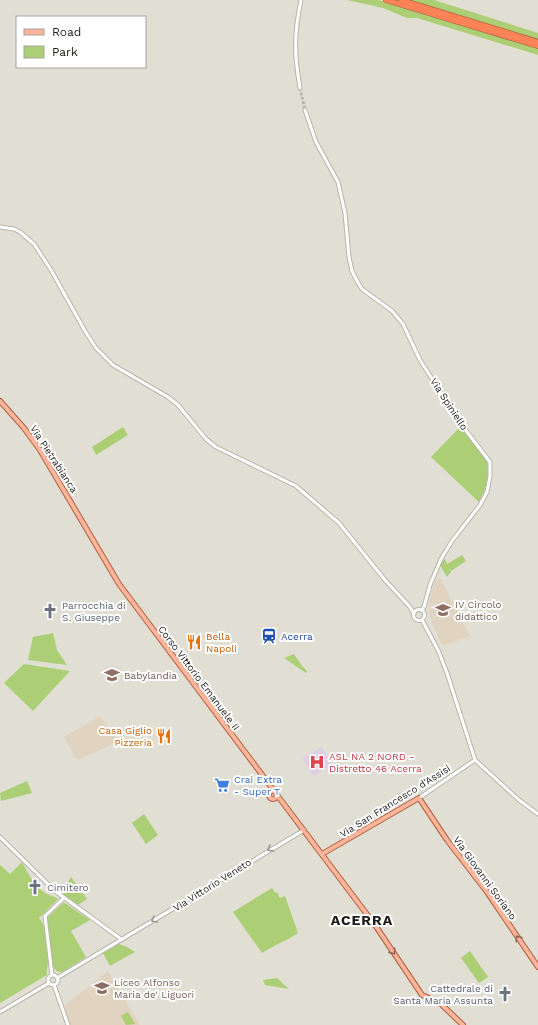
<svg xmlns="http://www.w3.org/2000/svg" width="538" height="1025" viewBox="0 0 538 1025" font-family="'Work Sans',sans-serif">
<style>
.education{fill:#e0d3c0}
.medical{fill:#dfcfe2}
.green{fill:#accf75}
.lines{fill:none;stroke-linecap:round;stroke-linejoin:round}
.minor-tunnel{stroke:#b9b8ae;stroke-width:3;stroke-dasharray:3 1.5;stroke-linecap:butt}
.minor-casing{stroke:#b7b5ab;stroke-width:5}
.major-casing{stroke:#af5f41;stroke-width:6}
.highway-casing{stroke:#af5f41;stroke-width:6}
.minor{stroke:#fff;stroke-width:3}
.major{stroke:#feb59a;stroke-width:4}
.highway{stroke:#fe8357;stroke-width:4.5}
.oneway{stroke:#989897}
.oneway2{stroke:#8c6858}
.labels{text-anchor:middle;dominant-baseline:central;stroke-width:4;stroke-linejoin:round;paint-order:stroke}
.street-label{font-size:10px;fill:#1b1b17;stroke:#fff}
.education-label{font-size:10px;fill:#785e54;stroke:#fff;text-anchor:start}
.worship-label{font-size:10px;fill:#5b616d;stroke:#fff;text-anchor:start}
.food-label{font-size:10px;fill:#c56008;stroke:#fff;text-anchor:start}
.transit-label{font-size:10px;fill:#164399;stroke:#fff;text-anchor:start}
.health-label{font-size:10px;fill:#be3a42;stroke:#fff;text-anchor:start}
.shop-label{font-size:10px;fill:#366cbe;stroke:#fff;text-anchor:start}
.district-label{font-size:14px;font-weight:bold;letter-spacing:1px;fill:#1b1b17;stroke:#fff}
</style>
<rect width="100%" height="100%" fill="#e1dfd4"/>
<!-- education -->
<g class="education">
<path d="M440,578L470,636L446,645L441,644L431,621L429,612L430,598L433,588L435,581Z"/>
<path d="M100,716L118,742L77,760L64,737Z"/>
<path d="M108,971L140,1025H70L64,1006Z"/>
</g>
<!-- medical -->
<path class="medical" d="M322,747L332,765L313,776L302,758Z"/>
<!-- green -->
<g class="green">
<path d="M347,0H379L538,48V55L417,18H407L383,8Z"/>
<path d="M407,0H434L538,33V40Z"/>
<path d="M123,427L128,435L96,455L92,447Z"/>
<path d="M460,427C465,434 486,456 487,462C491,475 485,491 479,502L431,457Z"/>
<path d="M462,555L466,561L451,571L447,565L451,572L447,577L440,565L445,559L447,564Z"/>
<path d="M53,633L57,650L67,665L28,660L33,637Z"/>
<path d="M294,654L302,666L307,671L306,673L284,658Z"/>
<path d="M24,664L70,671L33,711L4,683Z"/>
<path d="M27,781L32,793L1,801L0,793Z"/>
<path d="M144,814L158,835L146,844L132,823Z"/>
<path d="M22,862C28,873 35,888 47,894C51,896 55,896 58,899L39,918C48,928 48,949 48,962C48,967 46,971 47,975L0,1003V865L10,874Z"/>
<path d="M71,877L87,899L78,905L64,895V889Z"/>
<path d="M272,888L275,893L277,892L280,898L285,896L298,933C286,941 274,945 262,953L233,912Z"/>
<path d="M63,903H65L90,920L71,931L86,957L62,972C57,972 55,970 53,966L47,918Z"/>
<path d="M119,944L127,947L135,952L110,966L103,953Z"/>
<path d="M470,951L488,977L479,983L461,958Z"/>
<path d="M277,978L289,989L265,985L263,980Z"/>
<path d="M128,1012L135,1024L126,1025L121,1016Z"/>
</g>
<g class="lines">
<!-- minor-tunnel -->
<path class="minor-tunnel" d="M300,88L305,110"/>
<!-- minor casing -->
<g class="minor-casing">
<g id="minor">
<path d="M300,88C294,54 294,34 301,0"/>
<path d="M305,110L316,142L338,182L345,213L349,257L352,271L357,281L362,289L392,311L398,318L403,324L420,360L461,424L490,462V476L487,492L480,505L452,541L441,559L430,585L424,607L422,610"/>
<path d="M0,227L14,229L20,232L34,244L51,270L85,331L96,348L113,365L168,397L178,405L206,439L216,447L296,486L339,523L385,580L410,607L414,614"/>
<circle cx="419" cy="615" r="5.5"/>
<path d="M422,620L438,650L447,673L475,760L519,800L538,814"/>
<path d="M419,798L475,760"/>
<path d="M0,837L55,891L121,939"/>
<path d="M52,975L45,916L64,898"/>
<circle cx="53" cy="980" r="5"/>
<path d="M57,978L191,898L304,830"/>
<path d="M54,985L68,1025"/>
<path d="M0,1012L49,983"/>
</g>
</g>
<!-- major casing -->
<g class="major-casing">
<g id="major">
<path d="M0,401L24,428L40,450L119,584L275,792"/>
<circle cx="273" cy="795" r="4"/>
<path d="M277,795L375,925L422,995L440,1003L463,1025"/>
<path d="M322,854L419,798L447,840L487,892L538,967"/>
</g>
</g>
<!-- highway casing -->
<g class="highway-casing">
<g id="highway">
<path d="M386,0L538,46"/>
<path d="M401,0L538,42"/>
</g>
</g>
<!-- minor -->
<use href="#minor" class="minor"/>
<!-- major -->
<use href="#major" class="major"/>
<!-- highway -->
<use href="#highway" class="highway"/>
</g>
<!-- one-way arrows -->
<defs><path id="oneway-chevron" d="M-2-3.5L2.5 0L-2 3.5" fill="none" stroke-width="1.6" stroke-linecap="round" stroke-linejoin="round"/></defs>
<g class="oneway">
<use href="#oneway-chevron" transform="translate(270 849) rotate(150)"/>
<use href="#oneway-chevron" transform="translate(154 920) rotate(150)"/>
</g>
<g class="oneway2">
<use href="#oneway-chevron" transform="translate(518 938) rotate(-124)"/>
<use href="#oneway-chevron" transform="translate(393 952) rotate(55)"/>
</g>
<!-- icons -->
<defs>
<g id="school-bare" transform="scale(1.2)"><path d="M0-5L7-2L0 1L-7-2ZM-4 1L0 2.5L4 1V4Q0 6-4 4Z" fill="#8d6e63" stroke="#fff" stroke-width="2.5" paint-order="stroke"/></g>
<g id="church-bare" transform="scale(1.2)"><path d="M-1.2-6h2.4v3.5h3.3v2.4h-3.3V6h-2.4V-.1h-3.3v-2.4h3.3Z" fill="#6b7280" stroke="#fff" stroke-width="2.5" paint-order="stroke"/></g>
<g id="station-bare" transform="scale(1.2)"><path d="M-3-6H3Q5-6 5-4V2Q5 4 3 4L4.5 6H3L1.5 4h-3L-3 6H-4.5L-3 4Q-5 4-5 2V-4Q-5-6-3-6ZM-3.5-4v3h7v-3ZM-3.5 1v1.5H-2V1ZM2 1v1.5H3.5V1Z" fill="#1a4fb4" stroke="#fff" stroke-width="2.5" paint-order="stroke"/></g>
<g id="restaurant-bare" transform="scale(1.2)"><path d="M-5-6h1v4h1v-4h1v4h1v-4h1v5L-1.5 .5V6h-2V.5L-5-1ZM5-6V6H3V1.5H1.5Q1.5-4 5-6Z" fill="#e8710a" stroke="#fff" stroke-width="2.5" paint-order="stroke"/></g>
<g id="hospital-bare" transform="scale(1.2)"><path d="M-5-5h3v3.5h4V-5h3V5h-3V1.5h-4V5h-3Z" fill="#e0444e" stroke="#fff" stroke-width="2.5" paint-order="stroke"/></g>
<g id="supermarket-bare" transform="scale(1.2)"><path d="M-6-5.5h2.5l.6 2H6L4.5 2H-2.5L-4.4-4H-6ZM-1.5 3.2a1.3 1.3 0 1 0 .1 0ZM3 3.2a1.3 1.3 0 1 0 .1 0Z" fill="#3f7fe0" stroke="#fff" stroke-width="2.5" paint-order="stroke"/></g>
</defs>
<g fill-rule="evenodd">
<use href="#school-bare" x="443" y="610"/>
<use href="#church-bare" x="50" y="611"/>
<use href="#station-bare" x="269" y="636"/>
<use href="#restaurant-bare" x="194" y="642"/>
<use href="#school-bare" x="112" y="675"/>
<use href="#restaurant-bare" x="164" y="736"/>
<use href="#hospital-bare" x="317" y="762"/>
<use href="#supermarket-bare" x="222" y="785"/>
<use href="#church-bare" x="35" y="887"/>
<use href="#school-bare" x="102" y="988"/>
<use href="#church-bare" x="505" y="994"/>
</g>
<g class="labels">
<!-- street labels -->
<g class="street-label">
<text transform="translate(449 404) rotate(57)">Via Spiniello</text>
<text transform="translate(54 459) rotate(57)">Via Pietrabianca</text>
<text transform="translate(199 678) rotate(53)">Corso Vittorio Emanuele II</text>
<text transform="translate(395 801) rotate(-32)">Via San Francesco d'Assisi</text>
<text transform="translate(485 878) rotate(54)">Via Giovanni Soriano</text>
<text transform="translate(212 885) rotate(-32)">Via Vittorio Veneto</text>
</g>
<!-- education labels -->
<g class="education-label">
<text x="455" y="604">IV Circolo<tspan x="455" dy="12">didattico</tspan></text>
<text x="124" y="675">Babylandia</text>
<text x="114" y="982">Liceo Alfonso<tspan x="114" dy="12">Maria de' Liguori</tspan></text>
</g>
<!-- worship labels -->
<g class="worship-label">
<text x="62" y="605">Parrocchia di<tspan x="62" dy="12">S. Giuseppe</tspan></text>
<text x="47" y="887">Cimitero</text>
<text x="493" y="988" text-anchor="end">Cattedrale di<tspan x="493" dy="12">Santa Maria Assunta</tspan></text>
</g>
<!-- food labels -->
<g class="food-label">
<text x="206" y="636">Bella<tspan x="206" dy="12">Napoli</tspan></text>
<text x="152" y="730" text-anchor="end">Casa Giglio<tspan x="152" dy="12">Pizzeria</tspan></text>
</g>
<!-- transit labels -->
<g class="transit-label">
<text x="281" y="636">Acerra</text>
</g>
<!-- health labels -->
<g class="health-label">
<text x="329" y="756">ASL NA 2 NORD -<tspan x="329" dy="12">Distretto 46 Acerra</tspan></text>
</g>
<!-- shop labels -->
<g class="shop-label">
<text x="234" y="779">Crai Extra<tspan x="234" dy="12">- Super T</tspan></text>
</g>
<!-- district labels -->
<g class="district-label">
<text x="362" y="920">ACERRA</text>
</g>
</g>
<!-- legend -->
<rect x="16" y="16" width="130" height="52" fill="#ffffff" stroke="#a4a4a2"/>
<rect x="24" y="29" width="20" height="6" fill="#feb59a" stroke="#a4a4a2"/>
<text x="52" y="36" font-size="12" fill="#1b1b17">Road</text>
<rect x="24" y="46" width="20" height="12" fill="#accf75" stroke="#a4a4a2"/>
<text x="52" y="56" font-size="12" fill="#1b1b17">Park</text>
</svg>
